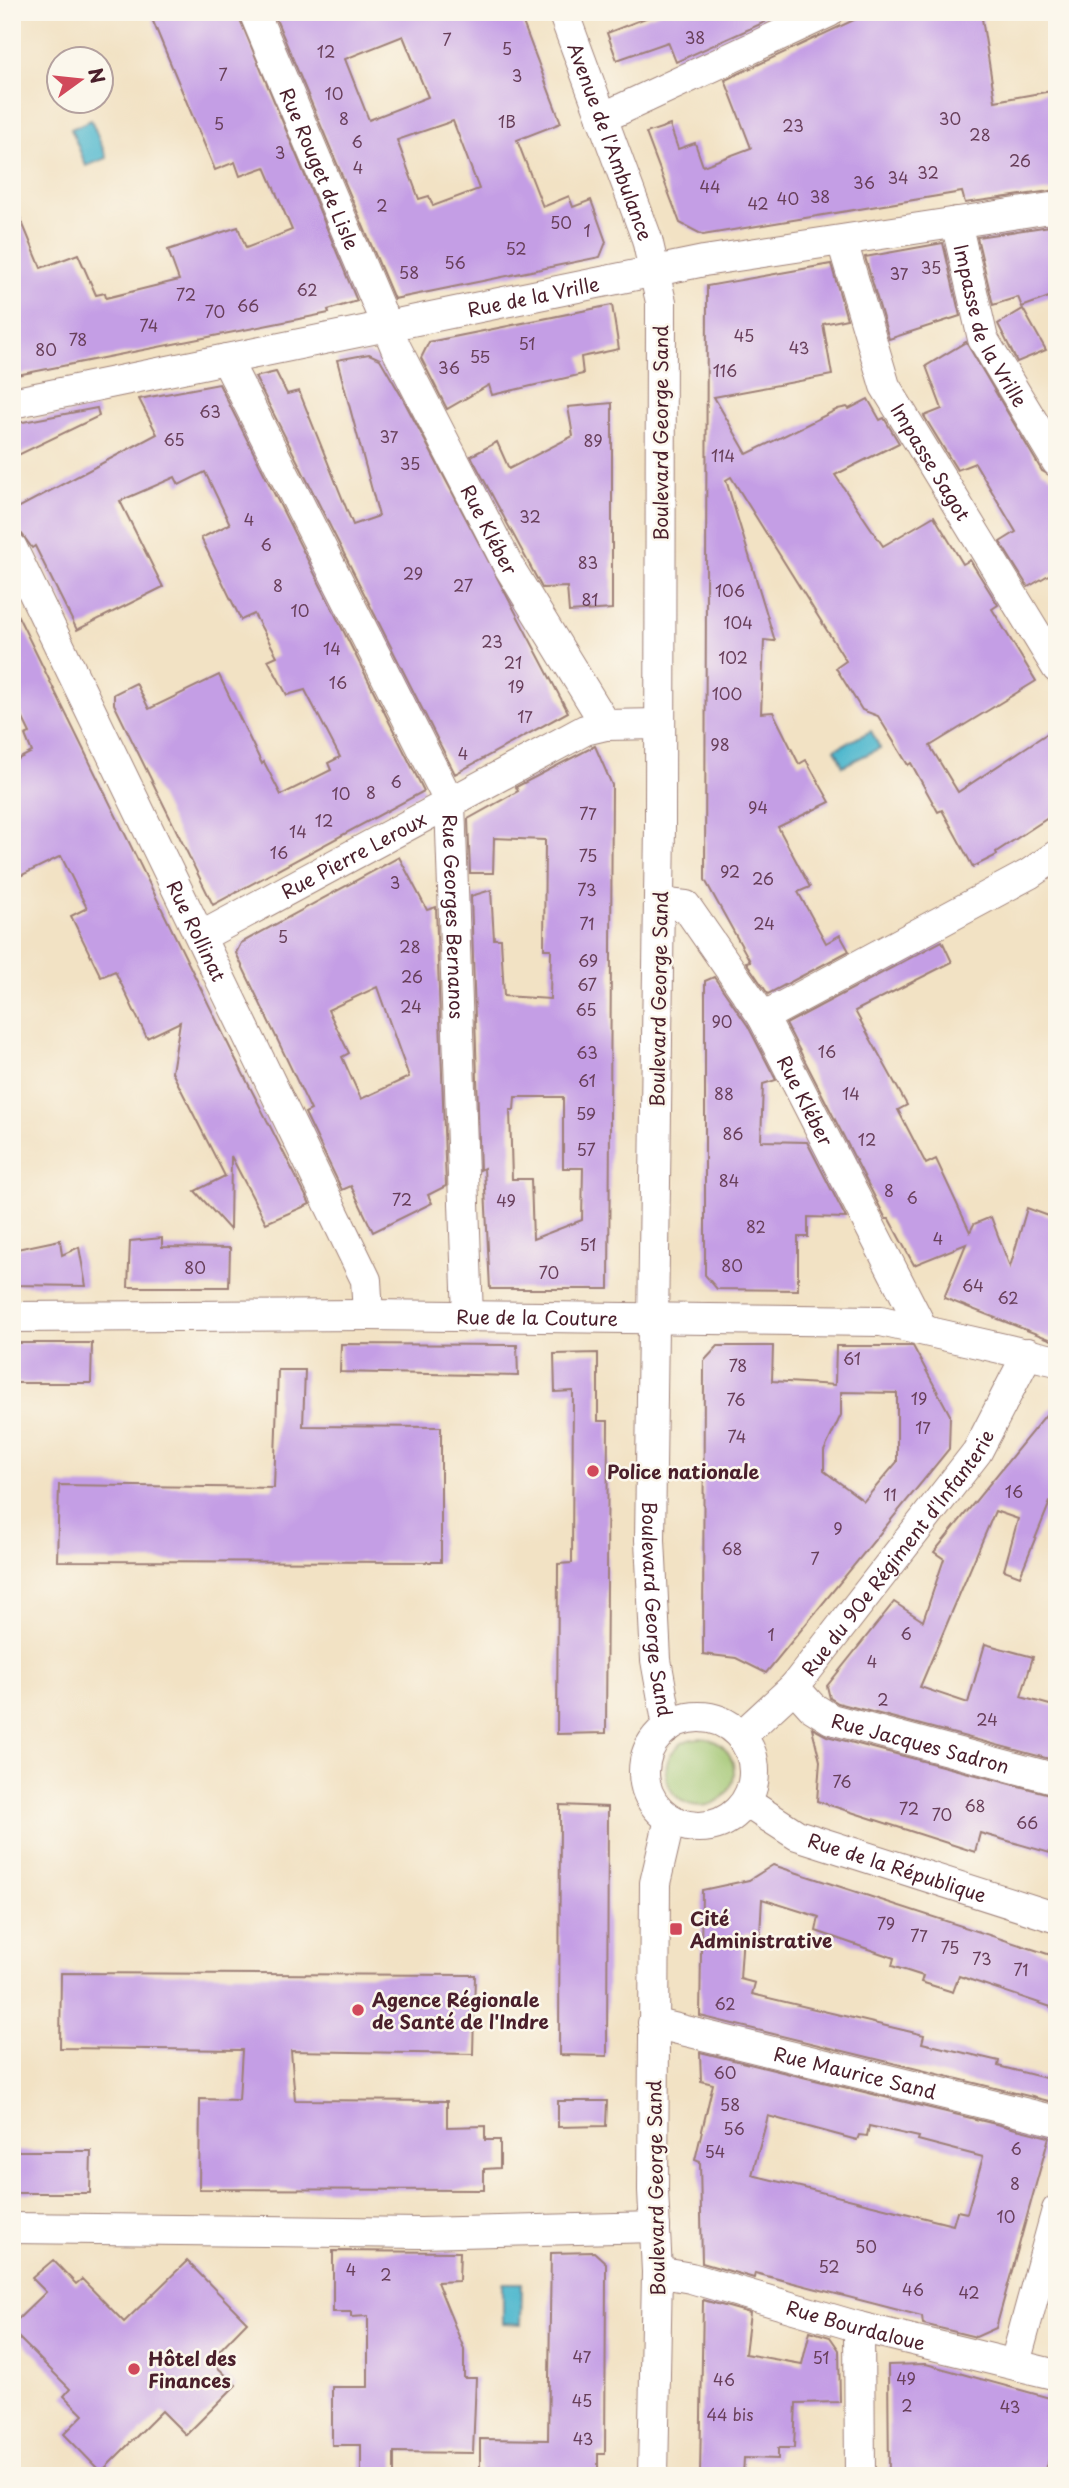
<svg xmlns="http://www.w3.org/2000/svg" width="1069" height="2488" viewBox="0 0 1069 2488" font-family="'Playpen Sans',sans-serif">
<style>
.green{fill:#9fc46e;stroke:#74724c;stroke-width:2}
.water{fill:#50b8ce;stroke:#4d6c7c;stroke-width:2}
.building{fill:#c49ee5;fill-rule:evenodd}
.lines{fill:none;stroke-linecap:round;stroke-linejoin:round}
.minor-casing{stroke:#9e8078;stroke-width:32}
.minor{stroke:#fff;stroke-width:30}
.poi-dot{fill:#d1495b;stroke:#fbf7ec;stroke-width:2.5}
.labels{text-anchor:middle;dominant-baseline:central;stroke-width:5;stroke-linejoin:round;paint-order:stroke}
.number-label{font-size:16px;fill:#683f5a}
.street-label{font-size:19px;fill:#4a1f2b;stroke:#fbf7ec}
.poi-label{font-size:19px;font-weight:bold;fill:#4a1f2b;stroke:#fbf7ec;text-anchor:start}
</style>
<rect width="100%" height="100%" fill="#fbf7ec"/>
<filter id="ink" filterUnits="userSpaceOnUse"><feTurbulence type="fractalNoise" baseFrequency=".0143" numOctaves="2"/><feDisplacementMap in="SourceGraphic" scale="14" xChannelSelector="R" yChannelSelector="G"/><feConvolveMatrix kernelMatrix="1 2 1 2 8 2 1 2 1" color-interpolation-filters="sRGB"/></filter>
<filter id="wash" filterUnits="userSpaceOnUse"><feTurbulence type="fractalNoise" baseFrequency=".00686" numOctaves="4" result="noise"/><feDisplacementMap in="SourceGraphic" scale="28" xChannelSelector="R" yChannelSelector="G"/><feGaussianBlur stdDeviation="1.57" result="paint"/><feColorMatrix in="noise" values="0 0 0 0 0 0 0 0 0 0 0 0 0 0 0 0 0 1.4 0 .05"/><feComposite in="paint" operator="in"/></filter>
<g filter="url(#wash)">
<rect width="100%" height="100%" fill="#f2e2c4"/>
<!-- green -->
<circle class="green" cx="700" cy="1772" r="34"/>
<!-- water -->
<g class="water">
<path d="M91,120L107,158L86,166L71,129Z"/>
<path d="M871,731L880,748L843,766L835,749Z"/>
<path d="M503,2283H522L521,2324L503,2323Z"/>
</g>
<g id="blocks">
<!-- building -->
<g class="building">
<path d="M169,12H237L357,301L328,310L329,313L12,376V198L41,268L78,254L96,295L105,293L106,298L179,280L168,250L238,227L246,248L292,230L265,167L240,176L235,162L215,170L152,19Z"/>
<path d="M273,12H519L561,123L517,140L543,207L569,196L573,207L591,200L606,242L600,257L394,299ZM403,36L428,97L369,120L345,59ZM453,121L479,189L433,206L429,196L419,199L397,140Z"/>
<path d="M661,12H761L765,22L676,62L668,42L617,60L607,33Z"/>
<path d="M871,12H981L995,101L1057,90V190L965,203L962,192L703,235L680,223L646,133L670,125L678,149L695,143L703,166L751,148L725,80Z"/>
<path d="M1057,225V294L1022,307L1018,297L993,305L977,237Z"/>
<path d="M943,243L960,316L889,339L865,257Z"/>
<path d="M831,264L847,319L823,324L832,375L714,397L747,454L838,409L847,407L849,409L868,399L880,420L884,418L899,443L835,475L883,546L934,516L963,564L970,560L998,605L992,609L1036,681L930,746L958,792L1057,727V812L996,852L997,855L973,867L942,810L938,812L911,763L908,765L878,716L862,710L836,668L846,661L731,477L726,480L775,641L764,640L761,713L773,712L799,764L806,760L830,802L778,827L810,887L798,892L826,943L840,935L849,951L768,994L746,962L750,961L705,880L707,286Z"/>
<path d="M612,305L619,349L581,357L583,374L492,395L489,385L447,409L421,358L429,342Z"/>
<path d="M1023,309L1046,350L1017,362L998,324Z"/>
<path d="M966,342L1042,471L1057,479V570L1028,587L1000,542L1016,532L975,463L957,470L924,416L942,409L926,366Z"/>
<path d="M369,354L380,359L402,397L568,712L455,774L255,377L276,372L287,394L299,391L353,525L379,516L337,360Z"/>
<path d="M219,384L424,791L213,905L114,704V694L136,683L149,709L219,675L262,764L264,762L281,795L331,770L328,763L340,757L305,690L287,695L268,660L277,656L254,614L241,620L201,538L230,524L205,472L179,485L175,477L120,501L163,587L77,630L35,546L32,548L22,534L12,531V511L157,434L139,399Z"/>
<path d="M612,403V609L569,612L567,587L542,588L471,456L497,442L509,469L573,436L568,407Z"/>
<path d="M97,408L99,416L12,458V424Z"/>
<path d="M12,604L235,1058L310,1204L266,1223L231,1156L230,1230L195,1191L225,1176L172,1072L180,1022L147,1038L115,971L101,977L71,916L87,908L61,856L12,880V762L32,752L25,735L30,733L12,696Z"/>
<path d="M595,746L612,785L609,1289H490L484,1168L480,1170L471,896L491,890L494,939H501L504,996L550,999L551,949H544L545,840L494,838L493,873H470L468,819L518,791L516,787ZM515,1097H563V1168H583L582,1220L533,1239L531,1179H512L510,1110H514Z"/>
<path d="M399,857L427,910L436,907L446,1186L428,1195L432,1203L373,1232L351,1186L342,1190L305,1113L311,1110L236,953L241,943ZM377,987L409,1077L361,1099L342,1057L349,1053L328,1010Z"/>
<path d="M942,941L952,962L855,1011L907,1105L898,1110L926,1164L936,1159L970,1232L974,1224L991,1217L1010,1267L1027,1208L1057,1219V1342L944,1298L966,1244L914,1265L889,1219H886L786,1024Z"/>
<path d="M714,977L748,1026L776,1080L763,1084L761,1141L807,1142L846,1218L808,1217V1237H798V1290L717,1289L705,1275V981Z"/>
<path d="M162,1238V1247L230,1248L229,1287H128L130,1241Z"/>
<path d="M60,1240L62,1255L79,1247L86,1286L12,1285V1250Z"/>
<path d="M12,1343H92L91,1383H12Z"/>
<path d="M341,1344L517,1345L518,1376L340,1372Z"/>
<path d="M718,1346H773L772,1381L835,1385L836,1346H913L950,1415L949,1449L766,1673L736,1658L703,1654L704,1361ZM841,1392L897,1393V1462L864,1501L824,1471V1451L841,1415Z"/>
<path d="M598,1353V1421H608L606,1733L557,1734L558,1564L572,1563L573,1391L555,1392L554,1354Z"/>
<path d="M278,1370H305L303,1426L441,1427V1562L57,1561L59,1485L274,1488Z"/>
<path d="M1057,1401V1504L1050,1502L1020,1576L1004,1570L1018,1519L995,1511L920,1687L968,1703L985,1644L1033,1657L1021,1697L1057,1707V1761L838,1703L830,1698L827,1686L894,1602L923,1621L944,1559L934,1552Z"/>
<path d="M812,1728L827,1736L1057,1796V1855L980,1833L975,1852L817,1801L820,1761Z"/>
<path d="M560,1805L608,1807L607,2056L559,2055Z"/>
<path d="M773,1865L1057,1957V2009L959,1976L953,1992L921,1982L923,1976L892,1966L894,1958L816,1931L819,1917L762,1899L760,1934H743L740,1979L755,1983L752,1994L924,2035L922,2043L999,2061L998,2066L1057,2081V2103L700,2016L702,1890L749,1880Z"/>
<path d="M61,1973L475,1975L473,2054L291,2051L295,2100L447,2101V2127L485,2126V2140H500V2168L484,2169V2190L199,2189L200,2099L239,2100L242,2050L60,2048Z"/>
<path d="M700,2052L1049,2137L996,2328L976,2337L923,2324L922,2316L755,2273L754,2278L702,2263L700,2162L695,2160L713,2084L701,2081ZM768,2116L857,2140L859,2135L867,2136L869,2126L919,2137L918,2140L983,2157L967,2213L957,2211L953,2225L752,2175Z"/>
<path d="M558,2101H607L606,2126L558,2127Z"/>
<path d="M12,2151H91L90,2193H12Z"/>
<path d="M333,2251L460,2252L459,2281L437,2282L464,2349V2378H476L473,2453L394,2452V2476H361V2445H332V2387H368V2316L351,2317V2312H333Z"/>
<path d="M594,2252L606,2263V2277L605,2454H598V2476H480V2439L548,2440L551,2253Z"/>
<path d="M53,2260L76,2284L82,2279L124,2322L187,2261L247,2322L210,2360L236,2385L186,2435L162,2411L101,2472L64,2434L83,2415L64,2396L70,2389L12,2331V2325L46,2292L32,2278Z"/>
<path d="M703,2300L750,2313L745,2354L802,2364L810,2331L830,2337L839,2350L840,2402L796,2403L794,2448H778V2459L744,2458L743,2476H700Z"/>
<path d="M926,2364L1057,2400V2450L1052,2449L1044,2476H889L888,2365Z"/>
</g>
</g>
</g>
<g filter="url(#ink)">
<use href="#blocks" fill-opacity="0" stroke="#9e8078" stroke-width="2"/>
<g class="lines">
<!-- minor casing -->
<g class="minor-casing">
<g id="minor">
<path id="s1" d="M254,12L396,348L509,567L606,725"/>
<path id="s2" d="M563,12L647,239L661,302L660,825L650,1540L656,1660L668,1727"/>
<path d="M602,118L829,12"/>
<path id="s3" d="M956,222L983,339L1057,462"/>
<path id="s4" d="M842,241L885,386L1057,668"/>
<path id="s5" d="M226,359L450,803L468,1317"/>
<path id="s6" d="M12,403L704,261L1057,207"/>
<path id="s7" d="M12,548L366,1280L368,1315"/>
<path id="s8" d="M659,903L686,906L763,1017L922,1328"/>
<path id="s9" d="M202,936L585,730L606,725L659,724"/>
<path d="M763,1017L1029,874L1057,855"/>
<path id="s10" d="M12,1317L368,1315L881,1321L1057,1361"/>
<path id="s11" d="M794,1687L812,1707L831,1719L1057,1779"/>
<circle cx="699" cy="1772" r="55"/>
<path id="s12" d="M741,1736L794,1687L977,1452L1028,1353"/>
<path id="s13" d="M746,1802L797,1835L1057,1918"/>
<path id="s14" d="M653,2023L1057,2121"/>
<path d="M12,2228L421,2233L655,2227"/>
<path id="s15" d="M657,2272L691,2278L859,2327L1057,2375"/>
<path d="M859,2327L860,2476"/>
<path d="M1015,2363L1057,2210"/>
<path d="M653,2476L657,2272L653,2190L655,1883L670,1819"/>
</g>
</g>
<!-- minor -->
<use href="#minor" class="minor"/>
</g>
</g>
<!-- markers -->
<g class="poi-dot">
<circle cx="593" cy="1471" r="7"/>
<rect x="669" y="1922" width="14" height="14" rx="3.5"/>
<circle cx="358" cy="2010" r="7"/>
<circle cx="134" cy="2369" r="7"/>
</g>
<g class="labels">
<!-- number labels -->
<g class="number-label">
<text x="695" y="37">38</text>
<text x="447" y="39">7</text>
<text x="507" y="48">5</text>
<text x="326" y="51">12</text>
<text x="223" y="74">7</text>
<text x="517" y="75">3</text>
<text x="334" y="93">10</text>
<text x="344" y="118">8</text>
<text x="950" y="118">30</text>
<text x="507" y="121">1B</text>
<text x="219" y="123">5</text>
<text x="793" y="125">23</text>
<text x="980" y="134">28</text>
<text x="357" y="141">6</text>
<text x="280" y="152">3</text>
<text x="1020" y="160">26</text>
<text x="358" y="167">4</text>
<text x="928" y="172">32</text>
<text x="898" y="177">34</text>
<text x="864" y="182">36</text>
<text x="710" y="186">44</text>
<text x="820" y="196">38</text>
<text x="788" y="198">40</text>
<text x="758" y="203">42</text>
<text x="382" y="205">2</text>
<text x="561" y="222">50</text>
<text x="587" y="230">1</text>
<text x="516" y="248">52</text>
<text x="455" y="262">56</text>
<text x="931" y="267">35</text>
<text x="409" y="272">58</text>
<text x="899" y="273">37</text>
<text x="307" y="289">62</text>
<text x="186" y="294">72</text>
<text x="248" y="305">66</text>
<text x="215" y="311">70</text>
<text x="149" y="325">74</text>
<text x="744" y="335">45</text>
<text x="78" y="339">78</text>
<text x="527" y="343">51</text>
<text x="799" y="347">43</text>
<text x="46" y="349">80</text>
<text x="480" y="356">55</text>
<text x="449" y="367">36</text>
<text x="725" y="370">116</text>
<text x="210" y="411">63</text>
<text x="389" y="436">37</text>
<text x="174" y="439">65</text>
<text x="593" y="440">89</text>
<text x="723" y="455">114</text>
<text x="410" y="463">35</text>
<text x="530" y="516">32</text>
<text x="249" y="519">4</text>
<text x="266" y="544">6</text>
<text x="588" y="562">83</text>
<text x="413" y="573">29</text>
<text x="278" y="585">8</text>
<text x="463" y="585">27</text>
<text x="730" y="590">106</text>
<text x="590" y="599">81</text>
<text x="300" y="610">10</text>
<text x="738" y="622">104</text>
<text x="492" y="641">23</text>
<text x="332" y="648">14</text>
<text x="733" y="657">102</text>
<text x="513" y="662">21</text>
<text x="338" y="682">16</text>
<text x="516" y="686">19</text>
<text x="727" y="693">100</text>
<text x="525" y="716">17</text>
<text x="720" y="744">98</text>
<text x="463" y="753">4</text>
<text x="396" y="781">6</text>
<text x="371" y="792">8</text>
<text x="341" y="793">10</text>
<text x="758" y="807">94</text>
<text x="588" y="813">77</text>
<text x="324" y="820">12</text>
<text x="298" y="831">14</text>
<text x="279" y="852">16</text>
<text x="588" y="855">75</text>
<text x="730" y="871">92</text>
<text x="763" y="878">26</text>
<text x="395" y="882">3</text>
<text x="587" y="889">73</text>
<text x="587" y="923">71</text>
<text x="764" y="923">24</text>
<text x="283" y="936">5</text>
<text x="410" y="946">28</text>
<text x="588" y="960">69</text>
<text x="412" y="976">26</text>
<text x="587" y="984">67</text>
<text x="411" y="1006">24</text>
<text x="586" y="1009">65</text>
<text x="722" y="1021">90</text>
<text x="827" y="1051">16</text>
<text x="587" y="1052">63</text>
<text x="587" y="1080">61</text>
<text x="724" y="1093">88</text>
<text x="851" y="1093">14</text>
<text x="586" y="1113">59</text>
<text x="733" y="1133">86</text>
<text x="867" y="1139">12</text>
<text x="586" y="1149">57</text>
<text x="729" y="1180">84</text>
<text x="889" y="1190">8</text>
<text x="912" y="1197">6</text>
<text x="402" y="1199">72</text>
<text x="506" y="1200">49</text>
<text x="756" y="1226">82</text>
<text x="938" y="1238">4</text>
<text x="588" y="1244">51</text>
<text x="732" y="1265">80</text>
<text x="195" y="1267">80</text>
<text x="549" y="1272">70</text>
<text x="973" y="1285">64</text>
<text x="1008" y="1297">62</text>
<text x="852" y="1358">61</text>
<text x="738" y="1365">78</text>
<text x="919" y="1398">19</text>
<text x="736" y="1399">76</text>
<text x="923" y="1427">17</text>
<text x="737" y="1436">74</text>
<text x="1014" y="1491">16</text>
<text x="890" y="1494">11</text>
<text x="838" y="1528">9</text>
<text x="732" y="1548">68</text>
<text x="815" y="1558">7</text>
<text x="906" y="1633">6</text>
<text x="771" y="1634">1</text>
<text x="872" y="1661">4</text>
<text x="883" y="1699">2</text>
<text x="987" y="1719">24</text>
<text x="842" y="1781">76</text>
<text x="975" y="1805">68</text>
<text x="909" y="1808">72</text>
<text x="942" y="1814">70</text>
<text x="1027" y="1822">66</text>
<text x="886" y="1923">79</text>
<text x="919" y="1935">77</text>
<text x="950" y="1947">75</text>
<text x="982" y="1958">73</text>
<text x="1021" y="1969">71</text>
<text x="725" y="2003">62</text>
<text x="725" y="2072">60</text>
<text x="730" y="2104">58</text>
<text x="734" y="2128">56</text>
<text x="1016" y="2148">6</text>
<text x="715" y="2151">54</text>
<text x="1015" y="2183">8</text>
<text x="1006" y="2216">10</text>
<text x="866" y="2246">50</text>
<text x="829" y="2266">52</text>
<text x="351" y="2269">4</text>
<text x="386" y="2274">2</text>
<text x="913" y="2289">46</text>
<text x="969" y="2292">42</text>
<text x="582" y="2356">47</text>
<text x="821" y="2357">51</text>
<text x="906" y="2378">49</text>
<text x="724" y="2379">46</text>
<text x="582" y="2400">45</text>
<text x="907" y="2405">2</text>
<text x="1010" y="2406">43</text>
<text x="730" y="2414">44 bis</text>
<text x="583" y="2438">43</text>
</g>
<!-- street labels -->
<g class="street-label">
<text stroke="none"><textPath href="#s2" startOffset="138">Avenue de l'Ambulance</textPath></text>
<text stroke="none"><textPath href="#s1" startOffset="170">Rue Rouget de Lisle</textPath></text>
<text stroke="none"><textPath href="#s6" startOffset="532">Rue de la Vrille</textPath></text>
<text stroke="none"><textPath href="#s3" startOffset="110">Impasse de la Vrille</textPath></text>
<text transform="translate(660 433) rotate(-90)">Boulevard George Sand</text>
<text stroke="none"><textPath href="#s4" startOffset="240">Impasse Sagot</textPath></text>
<text stroke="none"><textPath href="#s1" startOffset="569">Rue Kléber</textPath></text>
<text stroke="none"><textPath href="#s9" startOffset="172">Rue Pierre Leroux</textPath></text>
<text stroke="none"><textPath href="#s5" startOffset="611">Rue Georges Bernanos</textPath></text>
<text stroke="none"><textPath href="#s7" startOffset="425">Rue Rollinat</textPath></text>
<text transform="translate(658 999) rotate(-89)">Boulevard George Sand</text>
<text stroke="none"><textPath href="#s8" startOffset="256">Rue Kléber</textPath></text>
<text stroke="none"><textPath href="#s10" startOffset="525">Rue de la Couture</textPath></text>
<text stroke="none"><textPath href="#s12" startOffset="242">Rue du 90e Régiment d'Infanterie</textPath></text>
<text stroke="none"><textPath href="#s2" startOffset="1614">Boulevard George Sand</textPath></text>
<text stroke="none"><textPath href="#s11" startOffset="142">Rue Jacques Sadron</textPath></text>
<text stroke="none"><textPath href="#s13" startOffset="166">Rue de la République</textPath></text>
<text stroke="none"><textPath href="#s14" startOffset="208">Rue Maurice Sand</textPath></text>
<text transform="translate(655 2188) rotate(-91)">Boulevard George Sand</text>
<text stroke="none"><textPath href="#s15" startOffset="206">Rue Bourdaloue</textPath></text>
</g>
<!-- poi labels -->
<g class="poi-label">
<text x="607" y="1471">Police nationale</text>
<text x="690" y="1918">Cité<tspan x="690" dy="22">Administrative</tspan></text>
<text x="372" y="1999">Agence Régionale<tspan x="372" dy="22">de Santé de l'Indre</tspan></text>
<text x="148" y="2358">Hôtel des<tspan x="148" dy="22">Finances</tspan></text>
</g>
</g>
<!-- margin -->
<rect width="1069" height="2488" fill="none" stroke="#fbf7ec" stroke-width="42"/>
<!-- north arrow -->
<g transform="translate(80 80) rotate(75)"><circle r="33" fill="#fbf7ec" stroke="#b4a19f" stroke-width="2"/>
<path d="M0-5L12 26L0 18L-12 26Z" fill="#d1495b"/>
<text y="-10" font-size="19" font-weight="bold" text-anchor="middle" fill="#4a1f2b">N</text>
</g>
</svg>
